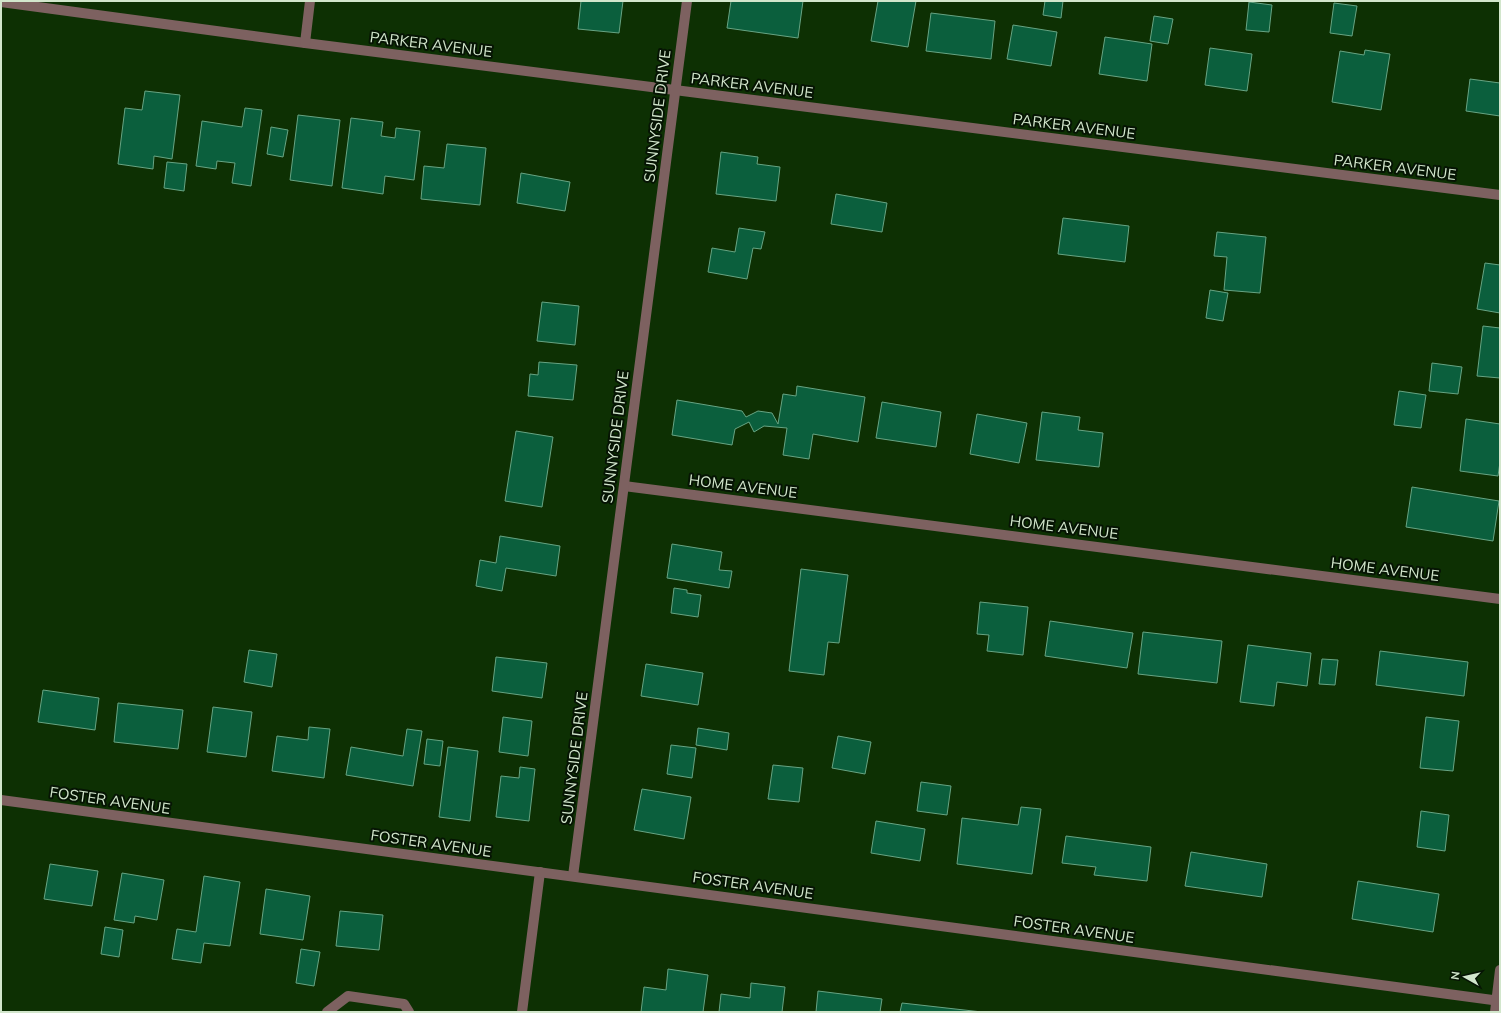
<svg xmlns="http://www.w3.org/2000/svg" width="1501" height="1013" viewBox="0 0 1501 1013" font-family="Mulish,sans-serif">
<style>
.building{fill:#0b5f3d;stroke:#67a483}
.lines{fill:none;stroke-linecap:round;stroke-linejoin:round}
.service{stroke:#7d6160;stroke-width:10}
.minor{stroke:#7d6160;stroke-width:10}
.labels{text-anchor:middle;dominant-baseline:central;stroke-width:4;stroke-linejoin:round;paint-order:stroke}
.street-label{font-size:15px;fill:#d2e6cc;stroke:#061404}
</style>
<rect width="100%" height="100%" fill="#0d3003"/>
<!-- building -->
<g class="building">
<path d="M581,1H623L619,33L578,29Z"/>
<path d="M731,1H803L798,38L727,28Z"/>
<path d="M878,1H916L908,47L871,41Z"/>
<path d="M1045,1H1063L1061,18L1043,15Z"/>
<path d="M1249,2L1272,5L1269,32L1246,30Z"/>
<path d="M1334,3L1357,6L1352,36L1330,33Z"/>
<path d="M931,13L995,21L991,59L926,51Z"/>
<path d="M1154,16L1173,19L1168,44L1150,41Z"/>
<path d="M1013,25L1057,32L1051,66L1007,59Z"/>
<path d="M1105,37L1152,44L1147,81L1099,74Z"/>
<path d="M1210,48L1252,54L1247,91L1205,85Z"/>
<path d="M1365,50L1390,54L1381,110L1332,102L1340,51L1364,55Z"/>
<path d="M1470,79L1500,83V116L1466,111Z"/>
<path d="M145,91L180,95L172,159L154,156L153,169L118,164L125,108L142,110Z"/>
<path d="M245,108L262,110L251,186L232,183L235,163L217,161L216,169L196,166L202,121L242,127Z"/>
<path d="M298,115L340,120L332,186L290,180Z"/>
<path d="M351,118L383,122L381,136L395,138L396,128L420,131L414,180L385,176L383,194L342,188Z"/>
<path d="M271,127L288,130L283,157L267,154Z"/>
<path d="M447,144L486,148L480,205L421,199L424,166L444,168Z"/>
<path d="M721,152L758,157L757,164L780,167L776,201L716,194Z"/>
<path d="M167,162L187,164L184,191L164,188Z"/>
<path d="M521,173L570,182L565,211L517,203Z"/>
<path d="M836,194L887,203L882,232L831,224Z"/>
<path d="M1063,218L1129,226L1125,262L1058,254Z"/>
<path d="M739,228L765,232L761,249L753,248L747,279L708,272L712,248L735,252Z"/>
<path d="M1217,232L1266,237L1260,293L1224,290L1227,257L1214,256Z"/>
<path d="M1485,263L1500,265V313L1477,309Z"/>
<path d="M1210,290L1228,293L1223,321L1206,318Z"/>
<path d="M542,302L579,306L575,345L537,341Z"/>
<path d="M1483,326L1500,328V378L1477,376Z"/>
<path d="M539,362L577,365L573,400L528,396L530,374L538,375Z"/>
<path d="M1432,363L1462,367L1458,394L1429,391Z"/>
<path d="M797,386L865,397L858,442L813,434L809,459L783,455L787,428L764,426L754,432L749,422L735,429L732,445L672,435L677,400L742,411L746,417L758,411L772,413L778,424L783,394L796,396Z"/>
<path d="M1399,391L1426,395L1421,428L1394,425Z"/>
<path d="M882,402L941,412L936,447L876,438Z"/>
<path d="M1042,412L1080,417L1078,430L1103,433L1099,467L1036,460Z"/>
<path d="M977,414L1027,423L1019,463L970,454Z"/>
<path d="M1466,419L1500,424V462L1498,476L1460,471Z"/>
<path d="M516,431L553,437L542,507L505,501Z"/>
<path d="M1412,487L1499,501L1493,541L1406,527Z"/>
<path d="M500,536L560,546L556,576L506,568L502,591L476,586L480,560L496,563Z"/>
<path d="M672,544L722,552L719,570L732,571L729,588L667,578Z"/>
<path d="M801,569L848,575L839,643L828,642L824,675L789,671Z"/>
<path d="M674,588L687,590V593L701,595L698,617L671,613Z"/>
<path d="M980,602L1028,607L1023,655L987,651L989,635L977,634Z"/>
<path d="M1050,621L1133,633L1127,668L1045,656Z"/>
<path d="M1143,632L1222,641L1217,683L1138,674Z"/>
<path d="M1248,645L1311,653L1307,686L1277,682L1274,706L1240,702Z"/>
<path d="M249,650L277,654L272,687L244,682Z"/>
<path d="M1380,651L1468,662L1464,696L1376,685Z"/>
<path d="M496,657L547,663L542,698L492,691Z"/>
<path d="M1322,659L1338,660L1335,685L1319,684Z"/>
<path d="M646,664L703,673L698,705L641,696Z"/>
<path d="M43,690L99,698L95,730L38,722Z"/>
<path d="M118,703L183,710L178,749L114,742Z"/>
<path d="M213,707L252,712L246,757L207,752Z"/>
<path d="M503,717L532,721L528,756L499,752Z"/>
<path d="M1426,717L1459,721L1453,771L1420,768Z"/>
<path d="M309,727L330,729L324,778L272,771L277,736L308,740Z"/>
<path d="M698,728L729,733L727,750L696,745Z"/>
<path d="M407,729L422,731L413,786L346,775L351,747L403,756Z"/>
<path d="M838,736L871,742L865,774L832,768Z"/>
<path d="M427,739L443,741L440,766L424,764Z"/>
<path d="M671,745L696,748L692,778L667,774Z"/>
<path d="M448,747L478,751L470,821L439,817Z"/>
<path d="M773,765L803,768L799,802L768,799Z"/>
<path d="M520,767L535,769L529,821L496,817L501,776L519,778Z"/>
<path d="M921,782L951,786L947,815L917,811Z"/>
<path d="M642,789L691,797L684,839L634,830Z"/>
<path d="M1021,807L1041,809L1032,874L957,864L962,818L1018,825Z"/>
<path d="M1421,811L1449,815L1445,851L1417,847Z"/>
<path d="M876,821L925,829L920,861L871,853Z"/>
<path d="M1066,836L1151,847L1147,881L1094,875L1096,867L1062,863Z"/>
<path d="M1191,852L1267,864L1262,897L1185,886Z"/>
<path d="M50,864L98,871L92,906L44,899Z"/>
<path d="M122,873L164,880L157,920L135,916L134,923L114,920Z"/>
<path d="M204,876L240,882L230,946L204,943L201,963L172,959L177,929L196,932Z"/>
<path d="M1358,881L1439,894L1433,932L1352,919Z"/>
<path d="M266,889L310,896L303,940L260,934Z"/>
<path d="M340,911L383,915L379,950L336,946Z"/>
<path d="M105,927L123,930L119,957L101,954Z"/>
<path d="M301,949L320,952L314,986L296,983Z"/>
<path d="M668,969L708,975L703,1012H641L644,987L666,990Z"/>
<path d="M751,983L785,987L782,1012H719L721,994L750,998Z"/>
<path d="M818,991L882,999L880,1012H816Z"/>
<path d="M902,1003L982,1012H900Z"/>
</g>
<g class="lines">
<!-- service -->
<g class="service">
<path d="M327,1012L348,996L404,1004L409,1012"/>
<path d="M522,1012L540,872"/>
</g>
<!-- minor -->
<g class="minor">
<path d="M1,2L305,43L1500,195"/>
<path d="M305,43L310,1"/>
<path d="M624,486L1500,599"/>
<path d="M1,800L1500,1001"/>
<path d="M573,876L687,1"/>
<path d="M1495,1012L1500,970"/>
</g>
</g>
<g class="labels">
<!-- street labels -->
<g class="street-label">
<text transform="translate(431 44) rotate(7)">PARKER AVENUE</text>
<text transform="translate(752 85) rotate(7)">PARKER AVENUE</text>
<text transform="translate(657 116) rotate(-83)">SUNNYSIDE DRIVE</text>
<text transform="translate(1074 126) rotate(7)">PARKER AVENUE</text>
<text transform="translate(1395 167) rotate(7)">PARKER AVENUE</text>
<text transform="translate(615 437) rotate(-83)">SUNNYSIDE DRIVE</text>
<text transform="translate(743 486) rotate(7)">HOME AVENUE</text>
<text transform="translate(1064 527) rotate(7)">HOME AVENUE</text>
<text transform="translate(1385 569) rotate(7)">HOME AVENUE</text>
<text transform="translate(574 758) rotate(-83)">SUNNYSIDE DRIVE</text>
<text transform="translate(110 800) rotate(8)">FOSTER AVENUE</text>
<text transform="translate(431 843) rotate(8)">FOSTER AVENUE</text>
<text transform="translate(753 885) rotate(8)">FOSTER AVENUE</text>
<text transform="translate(1074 929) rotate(8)">FOSTER AVENUE</text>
</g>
</g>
<!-- border -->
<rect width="1501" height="1013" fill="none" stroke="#d2e6cc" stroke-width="4"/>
<!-- north arrow -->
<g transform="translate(1465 977) rotate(278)" stroke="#061404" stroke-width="3" paint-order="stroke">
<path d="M0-3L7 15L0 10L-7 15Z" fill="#d2e6cc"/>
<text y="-6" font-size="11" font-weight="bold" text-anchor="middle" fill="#d2e6cc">N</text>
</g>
</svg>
